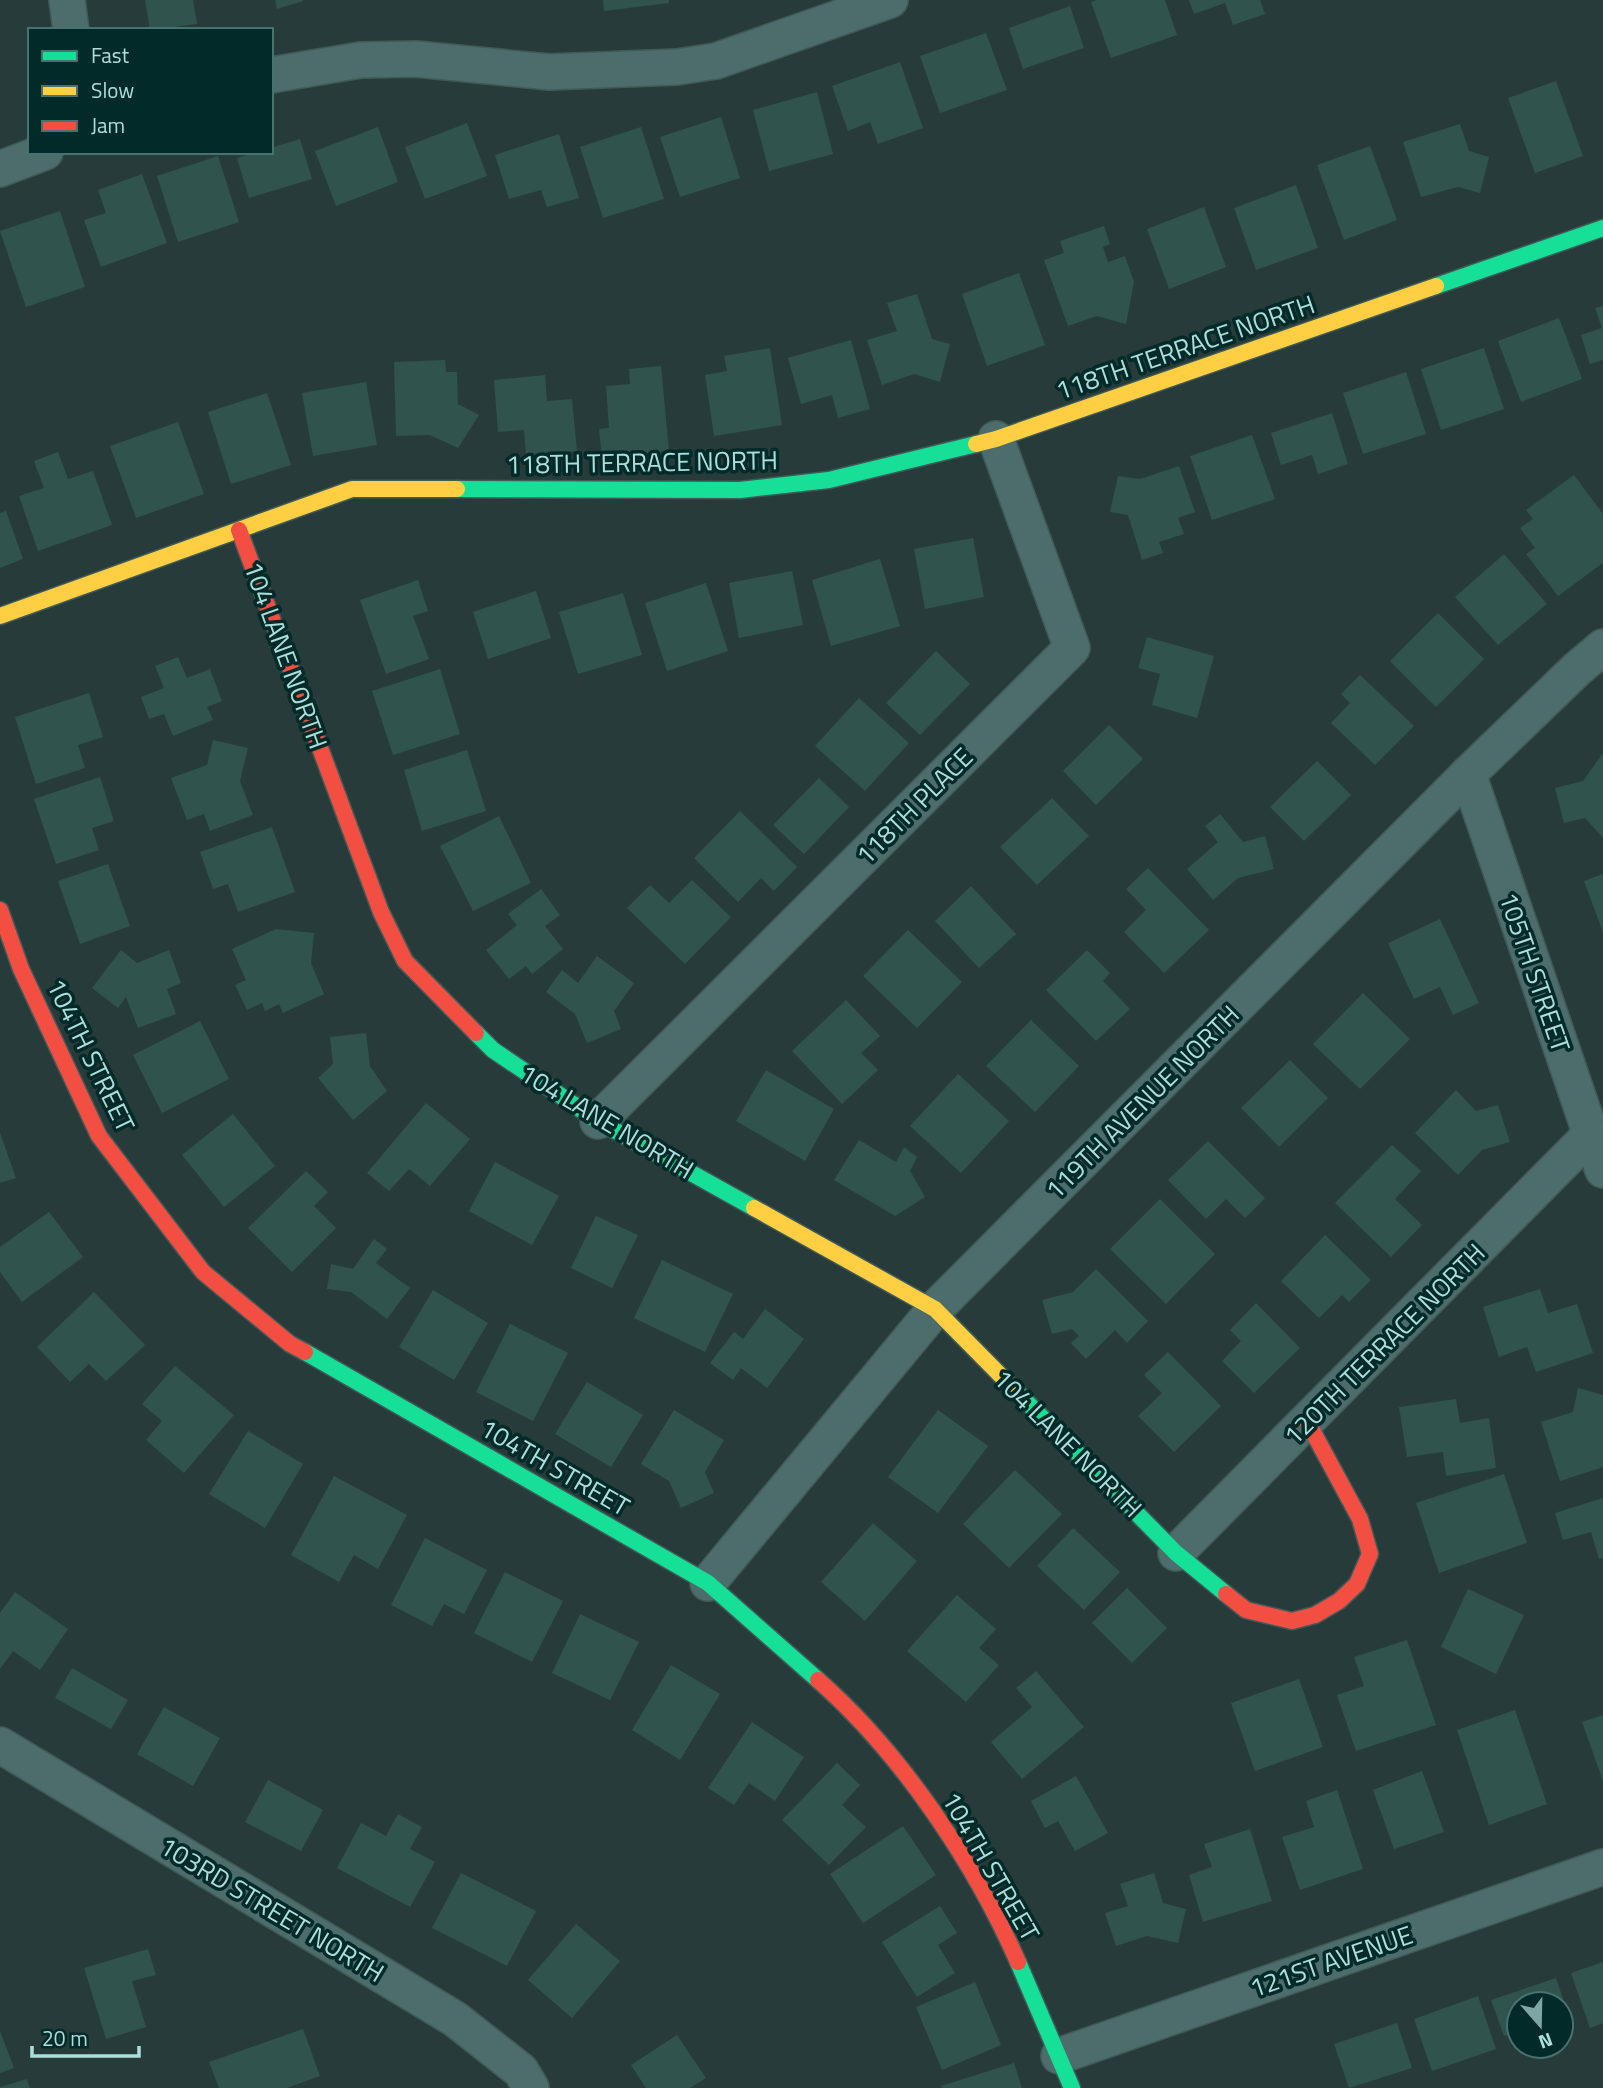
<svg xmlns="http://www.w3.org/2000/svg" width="1603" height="2088" viewBox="0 0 1603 2088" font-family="'Titillium Web',sans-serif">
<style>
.building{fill:#30534d}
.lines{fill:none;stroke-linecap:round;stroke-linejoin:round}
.street-casing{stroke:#405a58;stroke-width:38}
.fast-casing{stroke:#405a58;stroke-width:19}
.slow-casing{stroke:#405a58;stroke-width:19}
.jam-casing{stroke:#405a58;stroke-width:19}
.street{stroke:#4c6d6b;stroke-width:35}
.fast{stroke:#16e098;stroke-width:16}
.slow{stroke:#ffcf43;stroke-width:16}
.jam{stroke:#f24e42;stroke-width:16}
.labels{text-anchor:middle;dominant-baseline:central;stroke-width:7;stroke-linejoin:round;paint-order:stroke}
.street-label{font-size:26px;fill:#acdfdb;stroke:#022a28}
</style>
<rect width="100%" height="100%" fill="#273c3a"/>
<!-- building -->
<g class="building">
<path d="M145,0H193L197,24L150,30Z"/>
<path d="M275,0H303V1L277,9Z"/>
<path d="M603,0H669V3L604,11Z"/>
<path d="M1097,0H1165L1177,35L1111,58L1091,2Z"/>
<path d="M1189,0H1260L1265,14L1233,25L1225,3L1194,14Z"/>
<path d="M1070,6L1084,48L1023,69L1009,28Z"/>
<path d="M986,33L1007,90L940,113L920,56Z"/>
<path d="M900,62L923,128L878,144L870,122L848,131L832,86Z"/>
<path d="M1556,81L1583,156L1535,173L1508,98Z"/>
<path d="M817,92L833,154L769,171L753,110Z"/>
<path d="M721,117L740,178L680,197L660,137Z"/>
<path d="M467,123L487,176L425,199L405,147Z"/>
<path d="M1460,124L1469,151L1489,157L1480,193L1458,187L1421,197L1403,142Z"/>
<path d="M378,127L398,182L336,206L315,151Z"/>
<path d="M641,127L664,199L603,218L580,147Z"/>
<path d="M559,134L579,198L547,207L541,190L509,199L495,155Z"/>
<path d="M300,139L312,179L249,198L237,158L256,152H271V148Z"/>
<path d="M1370,146L1397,220L1344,240L1317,165Z"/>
<path d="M218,156L239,222L178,242L157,176Z"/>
<path d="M142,174L167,243L101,267L84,220L106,213L98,190Z"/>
<path d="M1296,185L1318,248L1256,270L1234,208Z"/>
<path d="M1204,207L1226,267L1169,289L1147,229Z"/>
<path d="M60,211L85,287L26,307L0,231Z"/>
<path d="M1104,226L1110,244L1103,247L1108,262L1125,256L1134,282L1126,324L1097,316L1068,326L1044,260L1064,253L1060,241Z"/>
<path d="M1019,273L1045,345L987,366L962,294Z"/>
<path d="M917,294L932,339L950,344L940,382L914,374L882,385L867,340L897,331L887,303Z"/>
<path d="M1603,306V360L1590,364L1581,335L1602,328L1595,308Z"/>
<path d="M1559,318L1582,379L1521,402L1498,341Z"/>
<path d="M851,340L870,409L838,418L832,395L801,404L788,358Z"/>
<path d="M770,348L782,425L714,436L705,375L727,371L724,356Z"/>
<path d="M1484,348L1504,409L1441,430L1421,369Z"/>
<path d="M445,360L446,372H457L458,404L479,415L458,448L430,435L396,436L394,362Z"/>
<path d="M661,366L669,451L602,457L599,429L609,428L606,386L630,384L629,369Z"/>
<path d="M1406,372L1426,434L1363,454L1343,393Z"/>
<path d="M545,375L547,401L572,399L577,451L526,456L524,430L498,432L494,380Z"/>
<path d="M366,382L377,445L313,456L302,393Z"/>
<path d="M267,393L291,465L231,484L208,412Z"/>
<path d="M1332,413L1348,464L1318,474L1312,455L1281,465L1271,433Z"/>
<path d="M178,422L204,494L136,518L110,446Z"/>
<path d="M1252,435L1275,499L1212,520L1190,456Z"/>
<path d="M58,452L68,479L93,471L112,525L38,551L19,496L44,488L34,461Z"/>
<path d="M1179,466L1195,512L1178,518L1184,534L1159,542L1163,553L1142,560L1128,515L1110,512L1118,476L1140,479Z"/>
<path d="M1574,475L1603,514V563L1558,596L1526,554L1535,548L1520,528L1533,519L1526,510Z"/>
<path d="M6,511L23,559L0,568V513Z"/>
<path d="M973,538L984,597L925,609L914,549Z"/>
<path d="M1504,554L1547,604L1498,645L1455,597Z"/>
<path d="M880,559L900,626L831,646L812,580Z"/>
<path d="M792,571L803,625L739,638L729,583Z"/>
<path d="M418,580L428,611L413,616L429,659L386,674L360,600Z"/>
<path d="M706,583L728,651L667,671L645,603Z"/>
<path d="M536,591L551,638L488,659L473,612Z"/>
<path d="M623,593L642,655L578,674L559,612Z"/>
<path d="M1438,613L1484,659L1436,707L1390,661Z"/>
<path d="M1147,637L1214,656L1197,718L1152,705L1160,674L1138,668Z"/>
<path d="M936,651L970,684L920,735L886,703Z"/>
<path d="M178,657L187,678L210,669L222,701L207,707L213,720L173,736L164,714L149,719L141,697L164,688L155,666Z"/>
<path d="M440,669L460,734L393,755L372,691Z"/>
<path d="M1360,675L1414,726L1375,765L1331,723L1350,703L1341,694Z"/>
<path d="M89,693L103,737L78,745L85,768L36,784L15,717Z"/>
<path d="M859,698L909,743L865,791L815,746Z"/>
<path d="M1109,725L1143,759L1096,805L1063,771Z"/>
<path d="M213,740L248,748L240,781L253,815L210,831L204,814L187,820L171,778L207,765Z"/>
<path d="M467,750L486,811L422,831L404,770Z"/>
<path d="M1603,753V838L1585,818L1564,823L1555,788L1583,781Z"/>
<path d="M1317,761L1351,795L1304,841L1270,807Z"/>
<path d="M100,777L114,821L92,828L99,850L56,864L34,799Z"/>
<path d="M819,778L849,807L804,854L773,825Z"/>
<path d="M1052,798L1089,836L1037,885L1000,847Z"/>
<path d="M740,811L797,867L774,891L761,878L738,902L694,858Z"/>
<path d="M1220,814L1243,842L1265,836L1274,869L1238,878L1213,900L1187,869L1218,842L1205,826Z"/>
<path d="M499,816L531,883L473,911L440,846Z"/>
<path d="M272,827L295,892L238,912L228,884L213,889L200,852Z"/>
<path d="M108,864L130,926L80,944L58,881Z"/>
<path d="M1148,868L1209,930L1164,973L1124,932L1146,910L1126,889Z"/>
<path d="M1603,874V932L1584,881Z"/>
<path d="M692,880L731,917L685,964L627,908L650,885L669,903Z"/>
<path d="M971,886L1016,934L979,968L935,921Z"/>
<path d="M541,889L560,915L545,926L563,949L532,974L526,966L509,979L486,950L517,925L508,914Z"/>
<path d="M1440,919L1479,1003L1453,1015L1440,987L1414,999L1388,943Z"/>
<path d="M276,929L314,933L311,963L324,994L283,1013L279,1004L265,1011L262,1003L247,1010L235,985L246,980L232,949Z"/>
<path d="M908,930L962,982L917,1028L863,976Z"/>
<path d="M121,950L137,963L169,950L181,983L167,989L176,1014L138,1028L126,997L118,1008L92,988Z"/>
<path d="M1087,950L1110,973L1103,981L1130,1009L1096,1041L1046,990Z"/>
<path d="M597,956L634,983L614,1011L621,1029L587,1043L575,1014L546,992L562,970L578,983Z"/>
<path d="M1363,993L1410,1039L1360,1089L1313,1044Z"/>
<path d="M846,1000L880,1036L861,1053L878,1070L842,1104L792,1051Z"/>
<path d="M1031,1020L1079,1066L1035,1112L986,1066Z"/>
<path d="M200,1021L229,1079L162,1113L133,1055Z"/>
<path d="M366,1033L370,1066L387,1091L353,1120L318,1078L333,1064L330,1037Z"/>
<path d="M1290,1060L1328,1098L1279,1147L1241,1108Z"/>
<path d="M766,1070L834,1109L805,1161L736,1121Z"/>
<path d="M958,1074L1009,1121L961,1173L910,1126Z"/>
<path d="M1456,1090L1476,1111L1498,1105L1510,1142L1482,1150L1458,1175L1415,1133Z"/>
<path d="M426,1103L470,1139L430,1186L409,1169L389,1191L367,1173Z"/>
<path d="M233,1114L275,1166L224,1207L182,1155Z"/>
<path d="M0,1133L16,1178L0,1183Z"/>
<path d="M859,1140L896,1162L904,1147L917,1157L910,1171L925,1197L895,1216L834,1180Z"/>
<path d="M1208,1141L1265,1198L1245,1218L1226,1199L1206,1219L1168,1180Z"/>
<path d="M1392,1145L1421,1171L1395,1199L1422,1225L1391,1257L1335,1203Z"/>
<path d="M495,1162L559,1196L532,1245L469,1211Z"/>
<path d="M306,1171L328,1192L314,1206L336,1228L292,1272L248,1228Z"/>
<path d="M1160,1199L1215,1254L1166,1304L1110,1249Z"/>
<path d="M49,1212L83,1257L22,1302L0,1272V1247Z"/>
<path d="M596,1216L638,1235L612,1288L571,1268Z"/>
<path d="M1325,1235L1371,1280L1349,1302L1342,1295L1319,1318L1281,1281Z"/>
<path d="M374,1239L387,1249L376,1263L410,1288L387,1319L351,1292L327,1289L331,1264L353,1269Z"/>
<path d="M662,1260L733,1294L705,1352L634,1318Z"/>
<path d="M1096,1269L1148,1321L1127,1343L1115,1330L1086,1359L1071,1343L1079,1336L1072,1329L1052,1334L1042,1300L1073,1292Z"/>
<path d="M1540,1289L1548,1313L1577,1304L1593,1353L1536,1372L1527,1347L1499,1357L1483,1307Z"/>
<path d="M433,1290L488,1323L454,1380L399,1347Z"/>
<path d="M94,1292L145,1345L106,1381L89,1364L70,1382L37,1347Z"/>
<path d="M1256,1303L1300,1348L1254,1393L1222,1361L1241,1341L1230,1330Z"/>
<path d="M765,1309L804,1339L767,1388L741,1368L733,1380L710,1363L734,1332L743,1339Z"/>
<path d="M510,1324L568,1353L533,1421L476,1392Z"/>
<path d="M1168,1352L1221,1406L1174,1452L1138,1416L1162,1393L1144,1375Z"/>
<path d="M175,1366L234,1415L184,1473L146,1440L162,1421L142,1404Z"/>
<path d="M587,1382L643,1415L611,1467L555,1434Z"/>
<path d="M1578,1388L1603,1395V1467L1560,1481L1541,1422L1573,1412Z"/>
<path d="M1456,1399L1460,1423L1489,1418L1496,1468L1446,1476L1443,1452L1407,1457L1399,1407Z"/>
<path d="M674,1410L724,1440L705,1472L714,1493L681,1508L669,1481L641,1464Z"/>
<path d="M938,1410L988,1446L938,1513L888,1477Z"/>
<path d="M248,1431L303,1464L265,1528L209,1494Z"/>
<path d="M1015,1470L1062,1514L1009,1568L963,1524Z"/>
<path d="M1504,1474L1527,1543L1439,1573L1416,1503Z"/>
<path d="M334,1476L407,1515L378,1569L354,1555L339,1582L291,1555Z"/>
<path d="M1603,1498V1558L1599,1559L1591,1532L1563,1540L1555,1513Z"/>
<path d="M873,1523L917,1561L865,1621L821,1582Z"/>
<path d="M1073,1528L1120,1572L1084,1610L1037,1566Z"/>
<path d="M425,1538L487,1570L464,1614L444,1604L432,1626L391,1605Z"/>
<path d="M505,1572L563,1601L532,1662L474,1633Z"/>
<path d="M1127,1588L1167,1628L1132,1663L1092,1623Z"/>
<path d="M1468,1589L1524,1615L1496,1674L1441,1647Z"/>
<path d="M15,1592L68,1629L40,1670L13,1651L0,1669V1613Z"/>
<path d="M957,1595L996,1629L979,1648L999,1665L966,1702L907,1651Z"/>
<path d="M580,1614L639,1642L610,1700L552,1673Z"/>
<path d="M1407,1640L1436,1725L1356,1751L1337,1695L1364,1686L1354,1657Z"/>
<path d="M671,1665L720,1694L680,1760L632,1730Z"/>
<path d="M72,1668L128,1700L111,1729L55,1698Z"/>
<path d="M1036,1671L1084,1727L1022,1779L991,1742L1032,1707L1016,1688Z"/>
<path d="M1299,1679L1323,1747L1255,1771L1231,1703Z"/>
<path d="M164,1707L220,1738L193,1786L137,1754Z"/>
<path d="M1515,1710L1547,1804L1489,1825L1457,1730Z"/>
<path d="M1603,1715V1781L1582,1722Z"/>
<path d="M752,1722L804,1757L775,1801L749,1783L734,1805L708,1788Z"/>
<path d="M837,1763L860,1785L842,1805L866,1827L829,1865L782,1820Z"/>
<path d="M1422,1771L1444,1832L1394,1849L1373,1790Z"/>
<path d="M1076,1776L1108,1833L1075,1851L1058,1821L1045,1828L1031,1801Z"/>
<path d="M268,1780L323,1810L301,1851L245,1822Z"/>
<path d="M1337,1790L1363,1869L1300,1890L1282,1837L1314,1827L1306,1801Z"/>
<path d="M398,1814L422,1827L410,1849L435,1862L410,1907L337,1868L361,1823L386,1836Z"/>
<path d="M903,1826L936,1875L863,1923L830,1874Z"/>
<path d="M1250,1829L1272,1901L1203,1922L1189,1875L1212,1867L1204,1844Z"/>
<path d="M461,1873L536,1911L507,1966L432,1928Z"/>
<path d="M1154,1873L1163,1903L1186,1909L1178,1943L1147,1936L1116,1946L1105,1913L1128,1906L1120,1884Z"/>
<path d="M940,1906L957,1933L938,1945L955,1973L917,1997L882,1942Z"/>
<path d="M576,1924L620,1961L572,2018L528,1980Z"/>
<path d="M148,1949L156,1975L132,1981L146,2027L106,2039L84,1968Z"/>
<path d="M1603,1962V2023L1590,2028L1571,1973Z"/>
<path d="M1556,1978L1568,2014L1561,2017V2004H1519V2031L1504,2036L1491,2000Z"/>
<path d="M975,1982L1001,2045L942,2070L916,2007Z"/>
<path d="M1478,1996L1496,2049L1432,2071L1414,2019Z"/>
<path d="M1397,2023L1412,2068L1349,2088L1334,2044Z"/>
<path d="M303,2029L320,2076L287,2088H219L209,2062Z"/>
<path d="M0,2031L14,2068L0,2073Z"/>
<path d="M677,2035L706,2078L690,2088H646L631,2065Z"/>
<path d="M1014,2063L1022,2088H942L941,2086Z"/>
<path d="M27,2079L30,2088H0V2087Z"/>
</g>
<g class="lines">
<!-- street casing -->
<g class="street-casing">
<g id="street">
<path d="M67,0L71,30"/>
<path d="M271,75L361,60L416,59L549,72L677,67L716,61L890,0"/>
<path d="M0,169L45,152"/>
<path d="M1468,774L1603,1170"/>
<path d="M598,1121L1072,648L996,439"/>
<path d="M1176,1553L1591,1134"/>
<path d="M708,1583L935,1309L1468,774L1577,669L1603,647"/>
<path d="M0,1745L455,2019L521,2071L531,2088"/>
<path d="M1059,2056L1603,1867"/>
</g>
</g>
<!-- fast casing -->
<g class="fast-casing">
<g id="fast">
<path d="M1436,286L1603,228"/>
<path d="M457,489L740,490L829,480L976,444"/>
<path d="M476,1033L493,1050L598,1121L754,1208"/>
<path d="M305,1352L708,1583L818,1680"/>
<path d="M1012,1387L1176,1553L1226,1594"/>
<path d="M1018,1962L1072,2088"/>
</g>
</g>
<!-- slow casing -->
<g class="slow-casing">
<g id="slow">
<path d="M976,444L996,439L1436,286"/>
<path d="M0,616L352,489H457"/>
<path d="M754,1208L935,1309L1012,1387"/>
</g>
</g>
<!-- jam casing -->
<g class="jam-casing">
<g id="jam">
<path d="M239,530L381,912L405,961L476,1033"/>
<path d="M0,910L21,969L99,1136L203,1272L290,1344L305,1352"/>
<path d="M1226,1594L1246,1610L1292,1621L1315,1615L1339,1601L1357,1584L1370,1554L1360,1519L1307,1421"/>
<path d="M818,1680C901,1753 974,1862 1018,1962"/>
</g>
</g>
<!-- street -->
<use href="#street" class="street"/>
<!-- fast -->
<use href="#fast" class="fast"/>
<!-- slow -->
<use href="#slow" class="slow"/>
<!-- jam -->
<use href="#jam" class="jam"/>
</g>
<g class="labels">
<!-- street labels -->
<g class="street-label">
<text transform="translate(1185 347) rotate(-19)">118TH TERRACE NORTH</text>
<text transform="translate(642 462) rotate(-1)">118TH TERRACE NORTH</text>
<text transform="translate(286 655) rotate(70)">104 LANE NORTH</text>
<text transform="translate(914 806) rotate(-45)">118TH PLACE</text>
<text transform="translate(1535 972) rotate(71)">105TH STREET</text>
<text transform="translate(91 1055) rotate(64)">104TH STREET</text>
<text transform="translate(1142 1102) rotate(-45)">119TH AVENUE NORTH</text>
<text transform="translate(607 1121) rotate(31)">104 LANE NORTH</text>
<text transform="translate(1384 1344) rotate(-45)">120TH TERRACE NORTH</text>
<text transform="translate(1068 1443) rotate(45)">104 LANE NORTH</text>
<text transform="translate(555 1467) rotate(30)">104TH STREET</text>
<text transform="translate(991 1866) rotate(60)">104TH STREET</text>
<text transform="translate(272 1909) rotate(31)">103RD STREET NORTH</text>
<text transform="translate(1331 1961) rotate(-19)">121ST AVENUE</text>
</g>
</g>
<!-- legend -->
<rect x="28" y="28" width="245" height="126" fill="#022a28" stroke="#467270" stroke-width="2"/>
<rect x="42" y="51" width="35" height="10" fill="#16e098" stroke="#467270" stroke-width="2"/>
<text x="91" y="63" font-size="21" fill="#acdfdb">Fast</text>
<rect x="42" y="86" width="35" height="10" fill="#ffcf43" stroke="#467270" stroke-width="2"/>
<text x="91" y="98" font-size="21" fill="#acdfdb">Slow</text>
<rect x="42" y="121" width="35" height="10" fill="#f24e42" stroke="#467270" stroke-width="2"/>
<text x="91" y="133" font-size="21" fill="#acdfdb">Jam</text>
<!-- north arrow -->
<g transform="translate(1540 2025) rotate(160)"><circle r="33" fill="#022a28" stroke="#467270" stroke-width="2"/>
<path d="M0-5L12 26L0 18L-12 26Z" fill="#7da6a3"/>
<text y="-10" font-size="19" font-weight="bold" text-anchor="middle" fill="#acdfdb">N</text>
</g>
<!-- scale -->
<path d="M32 2046v10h107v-10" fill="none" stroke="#acdfdb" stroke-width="3.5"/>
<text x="42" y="2046" font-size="21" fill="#acdfdb" stroke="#022a28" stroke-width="5" paint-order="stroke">20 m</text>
</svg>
